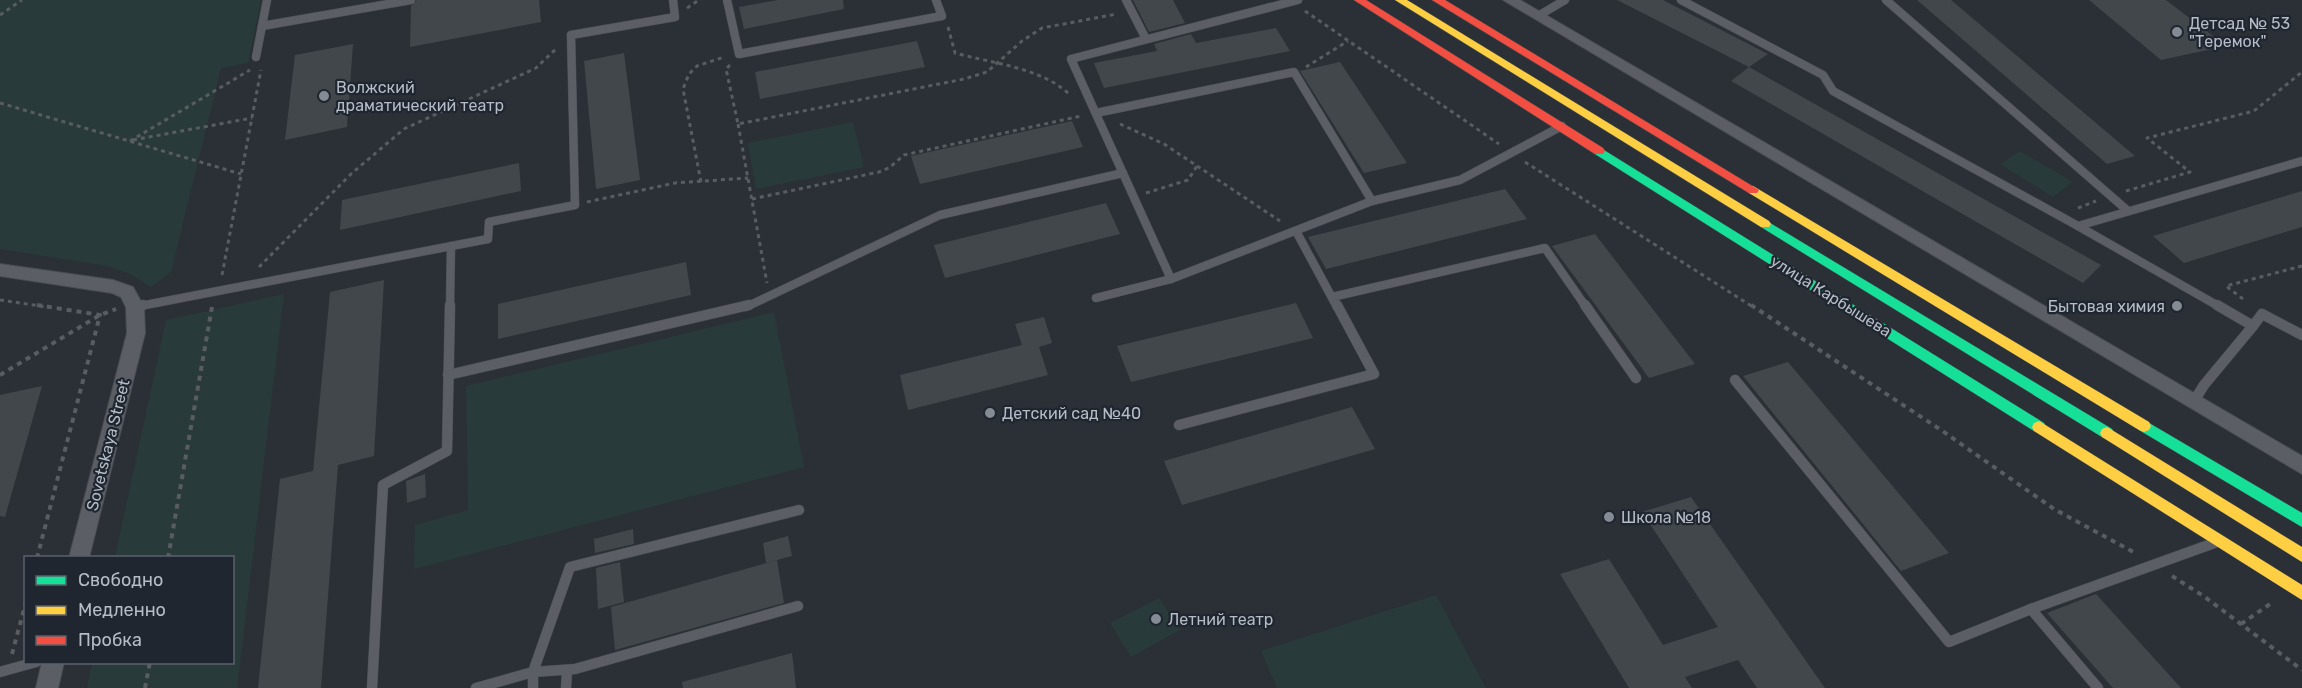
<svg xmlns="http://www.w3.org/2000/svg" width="2302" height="688" viewBox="0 0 2302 688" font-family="Rubik,sans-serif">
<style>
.green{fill:#293a3b}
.building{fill:#42474c}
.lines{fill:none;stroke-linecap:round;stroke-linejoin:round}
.lane-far1-casing{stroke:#494c51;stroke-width:9}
.lane-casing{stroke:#494c51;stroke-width:11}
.street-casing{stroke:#494c51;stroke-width:2}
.fast-casing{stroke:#494c51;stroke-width:1}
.slow-casing{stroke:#494c51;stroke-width:1}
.jam-casing{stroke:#494c51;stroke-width:1}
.path-far1{stroke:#595d61;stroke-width:3;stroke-dasharray:4 4;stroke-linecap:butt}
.path{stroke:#595d61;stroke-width:4;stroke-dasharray:5 5;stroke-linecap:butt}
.lane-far1{stroke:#5b5e64;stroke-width:8}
.lane{stroke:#5b5e64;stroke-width:10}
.street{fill:#5b5e64;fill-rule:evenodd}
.fast{fill:#16e098;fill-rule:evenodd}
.slow{fill:#ffcf43;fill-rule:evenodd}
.jam{fill:#f24e42;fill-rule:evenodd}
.poi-dot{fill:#848b94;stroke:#1f2630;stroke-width:2}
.labels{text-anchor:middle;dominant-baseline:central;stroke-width:4.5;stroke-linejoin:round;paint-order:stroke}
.poi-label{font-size:16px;fill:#b5bcc6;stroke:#1f2630;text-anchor:start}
.street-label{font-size:16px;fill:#b5bcc6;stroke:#1f2630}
</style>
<rect width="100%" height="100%" fill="#2a3036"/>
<!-- green -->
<g class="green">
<path d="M0,0H261L248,63L221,68L171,272L151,287L130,274L107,266L0,249Z"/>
<path d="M853,122L864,167L756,189L748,143Z"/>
<path d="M2020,151L2073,182L2053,197L2000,164Z"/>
<path d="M284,294L237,688H87L92,663L232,662V558L115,557L166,320Z"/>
<path d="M774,312L804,467L414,569L415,525L468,510L466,386Z"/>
<path d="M1436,595L1486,688H1277L1261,651Z"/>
<path d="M1159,598L1180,630L1131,657L1110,623Z"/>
</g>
<!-- building -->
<g class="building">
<path d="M417,0H539L541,22L410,47L411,6Z"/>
<path d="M778,0H843L844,9L744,29L739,7Z"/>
<path d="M1133,0H1173L1185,23L1149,32Z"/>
<path d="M1617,0H1663L1768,54L1749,67Z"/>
<path d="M1917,0H1951L2135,156L2107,164Z"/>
<path d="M2089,0H2166L2226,46L2161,60Z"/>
<path d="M1276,28L1290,51L1104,88L1094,63L1157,51L1154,44L1191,34L1196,43Z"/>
<path d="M917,41L925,67L760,99L755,72Z"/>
<path d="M353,44L347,127L285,140L295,55Z"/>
<path d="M624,53L640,180L596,189L584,61Z"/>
<path d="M1340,62L1407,163L1364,173L1300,71Z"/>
<path d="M1749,67L2101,265L2083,283L1731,81Z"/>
<path d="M1072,121L1083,147L920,184L911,156Z"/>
<path d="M519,163L521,191L340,230L342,200Z"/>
<path d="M1505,189L1527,219L1326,269L1308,237Z"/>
<path d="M2302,191V227L2184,263L2153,236Z"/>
<path d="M1106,203L1120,234L945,278L934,245Z"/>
<path d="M1595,234L1695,364L1649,378L1552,246Z"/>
<path d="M686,262L691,295L498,339V304Z"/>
<path d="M384,280L374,456L338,465L321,688H258L280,479L313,471L330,292Z"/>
<path d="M1296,303L1313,338L1131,382L1117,346Z"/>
<path d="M1044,317L1052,343L1039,347L1048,375L908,410L900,375L1022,345L1015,324Z"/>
<path d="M1788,362L1949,553L1901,571L1743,376Z"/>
<path d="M42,386L5,517L0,516V395Z"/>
<path d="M1352,407L1375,449L1182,505L1164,461Z"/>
<path d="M425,474L426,497L407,503L406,481Z"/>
<path d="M1691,497L1825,688H1757L1738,660L1685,677L1692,688H1629L1560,574L1609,559L1663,645L1718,627L1642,512Z"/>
<path d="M633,529L634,544L595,553L594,539Z"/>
<path d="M788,536L792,556L766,563L763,543Z"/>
<path d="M777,560L784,603L615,650L611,607Z"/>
<path d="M620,562L624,602L598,609L596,568Z"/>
<path d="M2096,594L2181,688H2113L2047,613Z"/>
<path d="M792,653L796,688H683L682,682Z"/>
</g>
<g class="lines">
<!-- lane-far1 casing -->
<g class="lane-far1-casing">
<g id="lane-far1">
<path d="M727,0L739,54L942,16L936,0"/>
<path d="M1126,0L1146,39"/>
<path d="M1681,0L1823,75L1833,91L2078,226L2302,161"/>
<path d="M1886,0L2128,211"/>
<path d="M1538,16L1565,0"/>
<path d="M262,26L411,0"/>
<path d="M256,57L267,0"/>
<path d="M1096,113L1294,72L1372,201"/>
<path d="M2078,226L2220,307"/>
<path d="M1296,231L1337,307"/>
<path d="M1171,279L1071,59L1298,0"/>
<path d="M1332,297L1545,248L1586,307"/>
<path d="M1096,298L1171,279L1372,201L1460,180L1562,126"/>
<path d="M135,307L488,239L489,222L575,205L571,35L675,17L673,0"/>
<path d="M450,307L451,246"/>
<path d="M746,307L940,215L1123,173"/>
</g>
</g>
<!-- lane casing -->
<g class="lane-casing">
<g id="lane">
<path d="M1585,305L1636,378"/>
<path d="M2217,305L2253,326L2262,314L2302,335"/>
<path d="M135,307L143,305"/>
<path d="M448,375L749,305"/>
<path d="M1735,380L1949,642L2031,609"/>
<path d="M2194,401L2204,385L2253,326"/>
<path d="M1179,425L1374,374L1337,305"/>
<path d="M798,606L575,669L533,672L570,567L799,510"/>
<path d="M0,672L36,662"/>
<path d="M372,688L383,485L447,451L450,305"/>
<path d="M476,688L533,672V688"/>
<path d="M566,688L567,671"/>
<path d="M2098,688L2031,609L2217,542"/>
</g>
</g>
<!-- street casing -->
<g class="street-casing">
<g id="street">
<path d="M1503,0H1520L2302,456V474Z"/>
<path d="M0,264L113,280L133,287L144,307L145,333L89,558H69L127,333L126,307L121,297L112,293L0,276Z"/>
<path d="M42,662H64L58,688H36Z"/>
</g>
</g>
<!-- fast casing -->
<g class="fast-casing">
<g id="fast">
<path d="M1599,147L2044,423L2046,427L2044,431L2039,433L2034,431L1595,154L1593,151L1595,148Z"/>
<path d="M1765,220L2112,429L2114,433L2112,437L2107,439L2102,437L1761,227L1759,224Z"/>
<path d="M2144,420L2302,513V527L2139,430L2137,426L2139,422Z"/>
</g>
</g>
<!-- slow casing -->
<g class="slow-casing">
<g id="slow">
<path d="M1395,0H1407L1769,221L1771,224L1769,227H1761Z"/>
<path d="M1753,186L2149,422L2151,426L2149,430L2144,432L2139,430L1749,193L1747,190L1749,187Z"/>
<path d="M2039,421L2302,585V600L2034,431L2032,427L2034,423Z"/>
<path d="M2107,427L2302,547V562L2102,437L2100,433L2102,429Z"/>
</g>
</g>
<!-- jam casing -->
<g class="jam-casing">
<g id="jam">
<path d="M1354,0H1366L1603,148L1605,151L1603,154H1595Z"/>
<path d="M1432,0H1445L1759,190L1757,193H1749Z"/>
</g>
</g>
<!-- path-far1 -->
<g class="path-far1">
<path d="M687,8L699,0"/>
<path d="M1305,11L1499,144"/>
<path d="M0,15L22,0"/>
<path d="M948,27L955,53C991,63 1043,68 1070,95"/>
<path d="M730,65L726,69L738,124L964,79L987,72L1022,41L1042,28L1117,14"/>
<path d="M1306,67L1348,41"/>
<path d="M0,103L241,174"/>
<path d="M738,124L767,283"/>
<path d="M1120,124L1164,144L1280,221"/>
<path d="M133,140L252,118"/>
<path d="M130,141L250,70"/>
<path d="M1525,162L1753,307"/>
<path d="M701,182L683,89L689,74L697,66L724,57"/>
<path d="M2126,191L2190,172L2147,138L2254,111L2302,72"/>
<path d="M1146,193L1188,180L1197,166"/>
<path d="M752,199L879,172L889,168L904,155L1081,116"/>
<path d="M587,202L675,183L748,178"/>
<path d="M2078,208L2096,201"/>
<path d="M259,267L351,174L404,129L536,68L556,49"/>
<path d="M222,275L261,70"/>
<path d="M2243,299L2226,286L2302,266"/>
<path d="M0,300L47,307"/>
</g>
<!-- path -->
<g class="path">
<path d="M37,305L100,315L37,558"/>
<path d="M1751,305L1941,430L2054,509L2137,554"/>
<path d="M0,375L100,315L116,309"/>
<path d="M168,558L212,307"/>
<path d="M2172,576L2205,597L2302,670"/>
<path d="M2241,624L2273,602"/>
<path d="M12,654L26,602"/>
<path d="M145,688L150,662"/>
</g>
<!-- lane-far1 -->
<use href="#lane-far1" class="lane-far1"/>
<!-- lane -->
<use href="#lane" class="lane"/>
<!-- street -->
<use href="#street" class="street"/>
<!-- fast -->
<use href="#fast" class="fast"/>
<!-- slow -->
<use href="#slow" class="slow"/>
<!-- jam -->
<use href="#jam" class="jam"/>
</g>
<!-- markers -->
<g class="poi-dot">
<circle cx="2177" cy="32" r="6"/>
<circle cx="324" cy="96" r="6"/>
<circle cx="2177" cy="306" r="6"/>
<circle cx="990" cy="413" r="6"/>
<circle cx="1609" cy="517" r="6"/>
<circle cx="1156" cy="619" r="6"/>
</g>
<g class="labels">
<!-- poi labels -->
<g class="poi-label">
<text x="2189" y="23">Детсад № 53<tspan x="2189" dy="18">"Теремок"</tspan></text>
<text x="336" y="87">Волжский<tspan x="336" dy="18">драматический театр</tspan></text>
<text x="2165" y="306" text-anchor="end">Бытовая химия</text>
<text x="1002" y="413">Детский сад №40</text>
<text x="1621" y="517">Школа №18</text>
<text x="1168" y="619">Летний театр</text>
</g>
<!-- street labels -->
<g class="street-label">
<text transform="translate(1831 296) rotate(32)">улица Карбышева</text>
<text transform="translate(108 445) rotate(-76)">Sovetskaya Street</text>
</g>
</g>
<!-- legend -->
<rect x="24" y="556" width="210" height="108" fill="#1f2630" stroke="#5b626c" stroke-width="1.5"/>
<rect x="36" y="576" width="30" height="9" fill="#16e098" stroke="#5b626c" stroke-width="1.5"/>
<text x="78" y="586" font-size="18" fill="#b5bcc6">Свободно</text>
<rect x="36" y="606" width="30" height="9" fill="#ffcf43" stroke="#5b626c" stroke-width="1.5"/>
<text x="78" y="616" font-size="18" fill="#b5bcc6">Медленно</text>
<rect x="36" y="636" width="30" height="9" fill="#f24e42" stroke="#5b626c" stroke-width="1.5"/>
<text x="78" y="646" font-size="18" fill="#b5bcc6">Пробка</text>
</svg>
